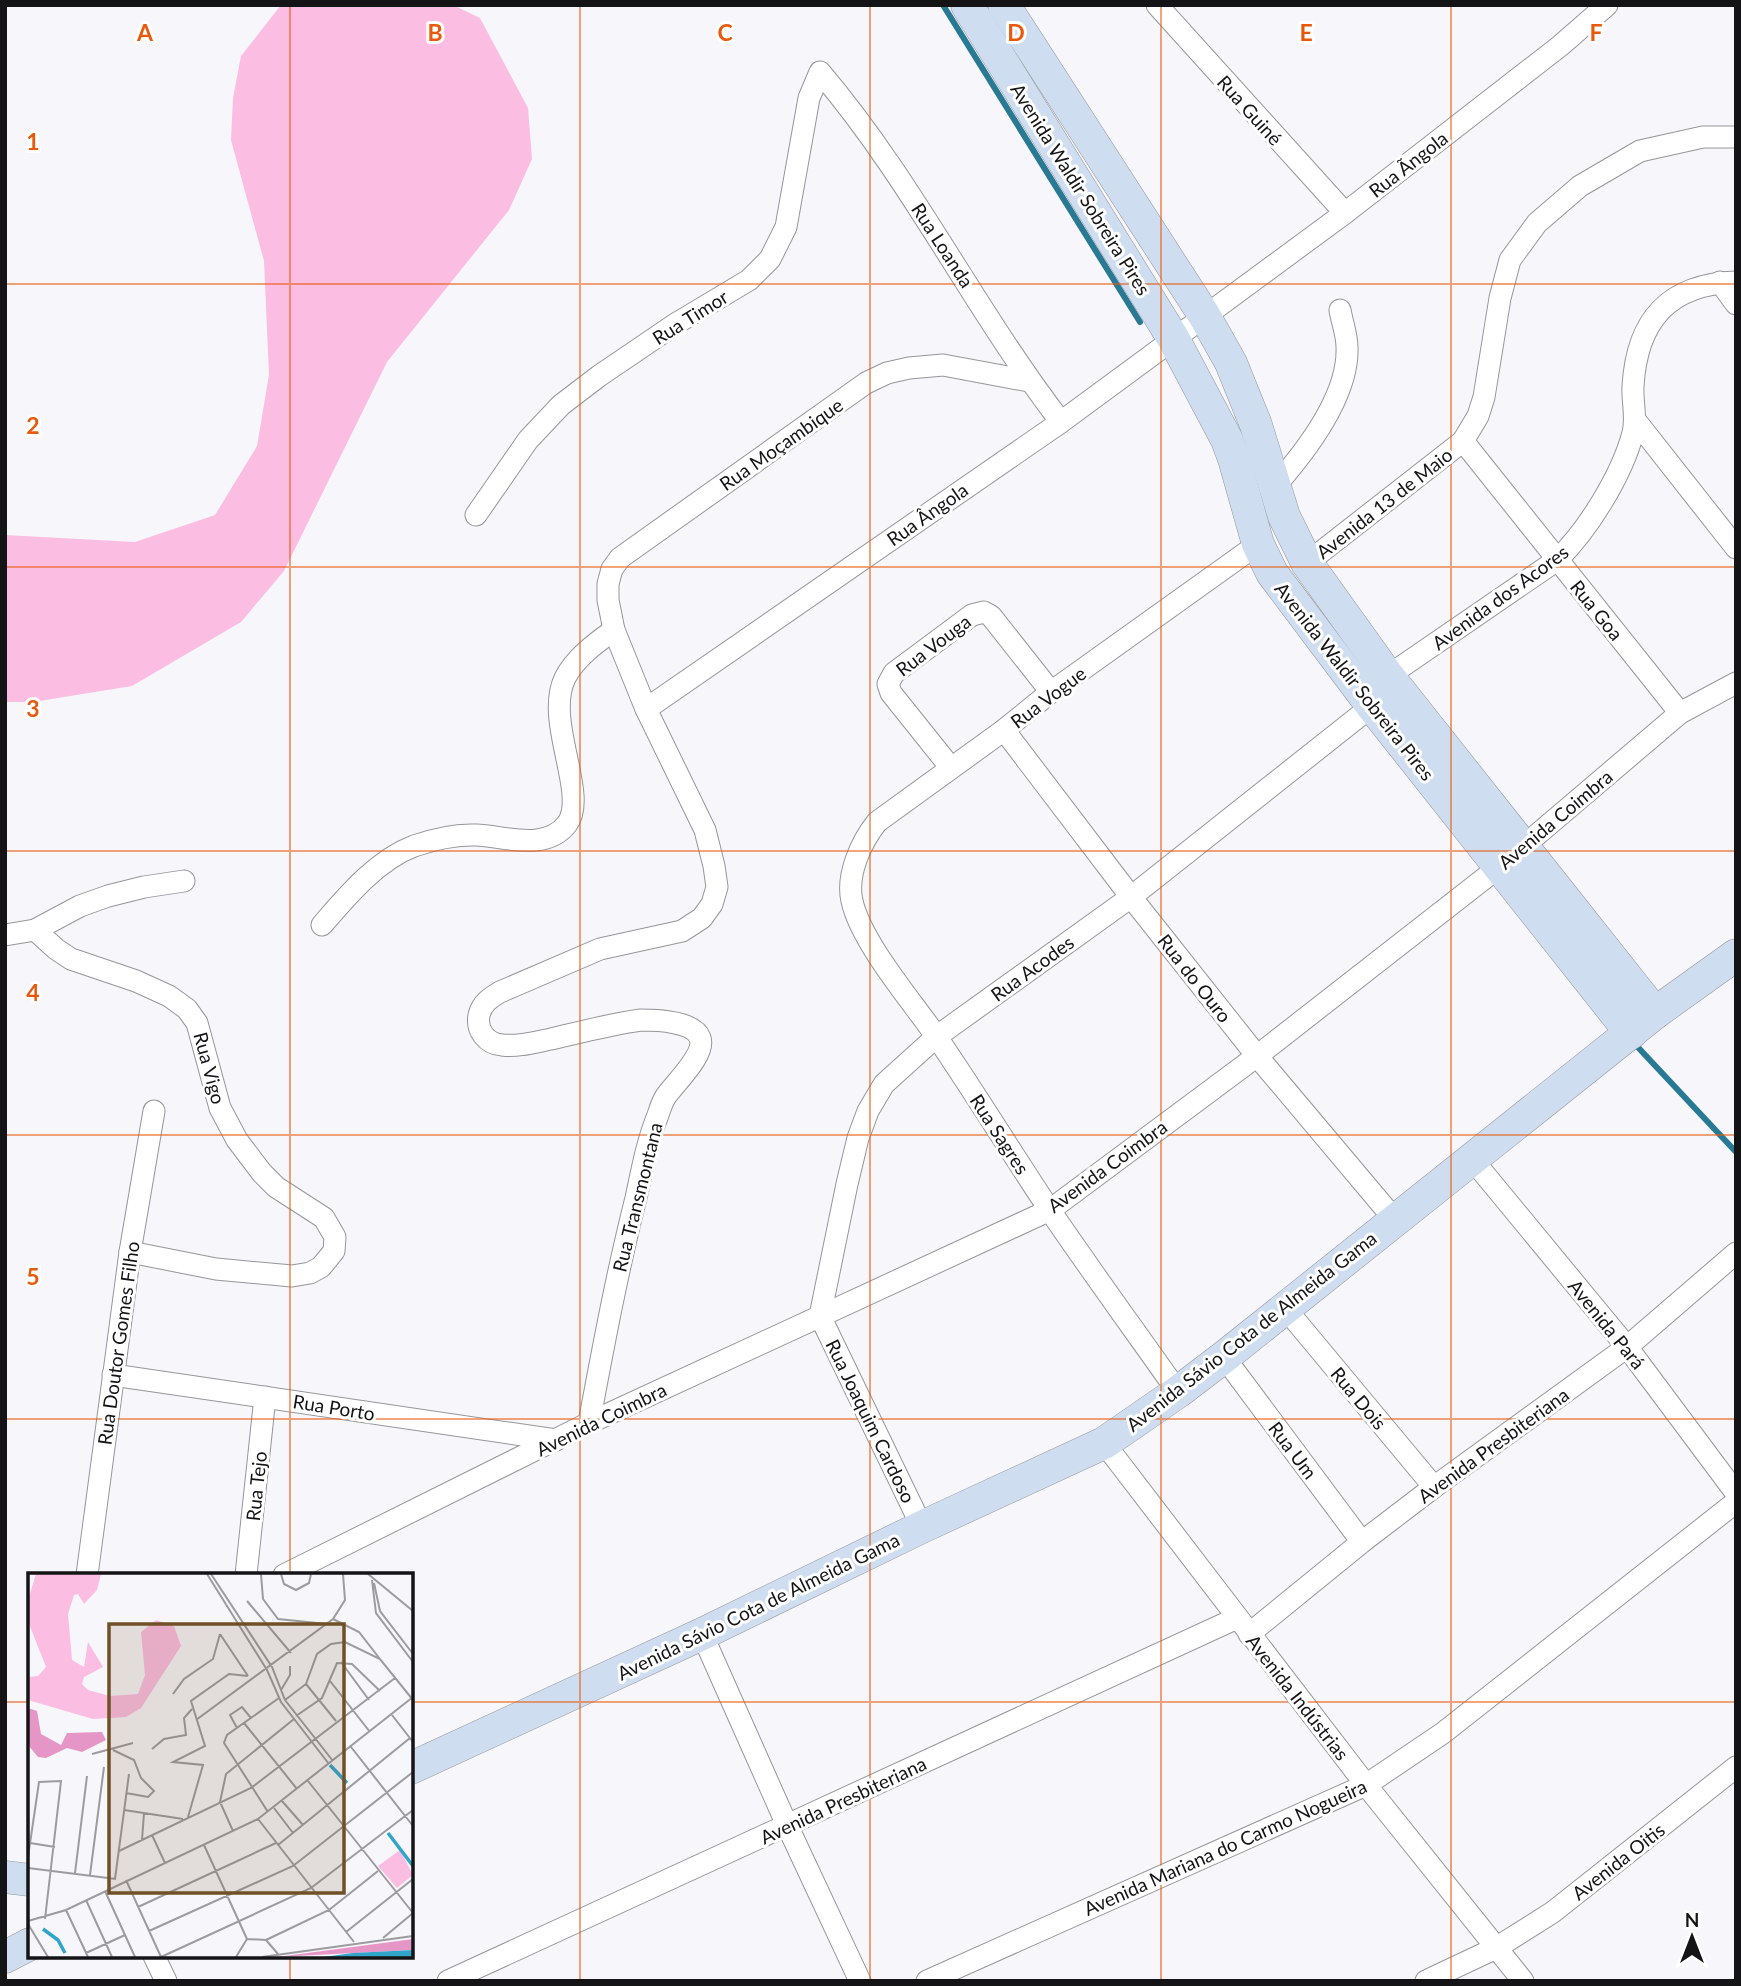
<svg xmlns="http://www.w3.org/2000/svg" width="1741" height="1986" viewBox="0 0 1741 1986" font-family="Lato,sans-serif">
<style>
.green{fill:#fcbde2}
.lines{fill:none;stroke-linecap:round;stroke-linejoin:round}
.stream{stroke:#287a94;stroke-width:6}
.street-casing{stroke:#95969a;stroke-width:23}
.secondary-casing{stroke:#95969a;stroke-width:33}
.street{stroke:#fff;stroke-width:21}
.secondary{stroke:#ceddf0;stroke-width:32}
.grid{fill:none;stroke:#e8590c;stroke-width:2;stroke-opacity:0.55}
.labels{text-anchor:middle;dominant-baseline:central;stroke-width:6;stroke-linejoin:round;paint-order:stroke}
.street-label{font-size:19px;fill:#141416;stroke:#fff}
.inset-river{fill:none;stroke:#31a5ca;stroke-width:3.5}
.inset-road{fill:none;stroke:#9c9c9f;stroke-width:2}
.view{fill:#705026;fill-opacity:0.15;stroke:#705026;stroke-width:3.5}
.inset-edge{fill:none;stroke:#141416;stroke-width:3.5}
.grid-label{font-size:23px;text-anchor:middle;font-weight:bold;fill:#e8590c;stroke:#fff;stroke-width:6;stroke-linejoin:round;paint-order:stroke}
</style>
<rect width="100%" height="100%" fill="#f6f6fb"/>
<!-- green -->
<path class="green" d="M281,5H453L480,18L528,108L532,159L509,210L387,362L284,571L241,622L132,686L33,702H5V535L135,542L215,515L257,446L269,375L264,261L231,140L233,98L241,56Z"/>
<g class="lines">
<!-- stream -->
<g class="stream">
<path d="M943,5L1140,322"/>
<path d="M1633,1042L1736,1152"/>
</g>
<!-- street casing -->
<g class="street-casing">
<g id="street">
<path d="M1157,5L1345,213"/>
<path d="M1720,282L1736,304"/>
<path d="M1636,421L1736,548"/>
<path d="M1463,441L1680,713"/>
<path d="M1276,485C1306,451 1349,395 1347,347C1347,335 1342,322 1340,310"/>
<path d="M476,515L528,440L561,405L599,376L677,323L749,280L770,259L786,227L809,98L820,72C912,180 974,309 1061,422"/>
<path d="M1307,563L1463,441L1478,416L1484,397L1500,298L1510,260L1537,223L1580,186L1640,151L1703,137H1736"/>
<path d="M1388,676L1557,560C1588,530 1622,475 1633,433C1637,417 1632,402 1633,386C1637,320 1669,284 1736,282"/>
<path d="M646,709L1061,422L1345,213L1560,46L1607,5"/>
<path d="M1004,730L1131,897L1257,1056L1395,1220"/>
<path d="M951,768L891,693L888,684L894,673L972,615L984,612L991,616L1051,692"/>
<path d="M322,925C347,896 377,860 414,846C434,839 455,834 476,835C505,836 545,852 567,824C589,795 544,721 565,678C575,658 597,642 614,630"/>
<path d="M35,930L56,949L71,959L136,981L169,996L187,1009L197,1023L220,1108L237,1140L262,1173L276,1187L324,1218L335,1237L334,1251L321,1267L310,1273L292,1276L216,1269L130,1252"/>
<path d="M5,935L35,930L80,906L108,896L144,887L184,881"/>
<path d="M1472,1159L1627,1347L1736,1493"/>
<path d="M1285,1308L1434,1487"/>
<path d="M1224,1357L1362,1542"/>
<path d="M113,1375L556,1440"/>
<path d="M1178,1392C1135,1331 1091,1271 1049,1209C1011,1152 975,1093 936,1036C911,1000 861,942 852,901C846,875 861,842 877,822L1004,730L1051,692L1258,544"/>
<path d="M589,1423C603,1348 617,1273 636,1198C642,1170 647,1142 658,1115C660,1109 662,1102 666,1096C676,1082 706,1054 700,1038C694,1021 656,1020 641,1020C611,1024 581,1032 551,1039C535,1042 519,1047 502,1045C487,1044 476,1031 479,1015C482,1003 490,998 500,992L600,949L682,931L702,918L712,904L717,887L714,866L705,830L646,709L614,630L608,600V584L612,569L620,558L866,383L887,373L909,368L943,365L1029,381"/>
<path d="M1104,1443L1366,1785L1523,1981"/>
<path d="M922,1527L820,1316L847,1184L858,1138L868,1111L884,1084L936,1037L1131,897L1372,706"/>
<path d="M87,1575L130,1252L154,1111"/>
<path d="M246,1575L265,1397"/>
<path d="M284,1575L589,1423L1050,1210L1257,1056L1499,867L1680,713L1736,683"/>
<path d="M702,1634L787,1825L860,1981"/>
<path d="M1249,1634L1362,1542L1434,1487L1627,1347L1736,1253"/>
<path d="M154,1956L166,1981"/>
<path d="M448,1981L1237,1618"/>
<path d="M927,1981L1366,1785L1443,1733L1736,1502"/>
<path d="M1426,1981L1496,1948L1553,1912L1736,1767"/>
</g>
</g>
<!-- secondary casing -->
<g class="secondary-casing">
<g id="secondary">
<path d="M967,5L1173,338L1227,440L1234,459L1258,544L1272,573L1372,706L1631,1033"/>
<path d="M1004,5L1204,315L1231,363L1256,425L1284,516L1307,563L1388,676L1655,1013"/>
<path d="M411,1768L702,1634L922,1527L1104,1443L1178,1392L1224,1357L1655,1013L1736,955"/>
<path d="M5,1877L30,1880"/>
<path d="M5,1957L30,1944"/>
</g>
</g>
<!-- street -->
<use href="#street" class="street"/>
<!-- secondary -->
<use href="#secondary" class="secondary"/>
</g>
<!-- grid -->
<path class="grid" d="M290,5V1575M580,5V1981M870,5V1981M1161,5V1981M1451,5V1981M5,284H1736M5,567H1736M5,851H1736M5,1135H1736M5,1419H1736M5,1702H30M411,1702H1736M290,1956V1981"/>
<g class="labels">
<!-- street labels -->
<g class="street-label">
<text transform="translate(1250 110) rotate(48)">Rua Guiné</text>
<text transform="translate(1408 164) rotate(-38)">Rua Ãngola</text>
<text transform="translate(1081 189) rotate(58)">Avenida Waldir Sobreira Pires</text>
<text transform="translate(943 245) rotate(57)">Rua Loanda</text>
<text transform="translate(690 317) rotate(-32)">Rua Timor</text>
<text transform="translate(781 444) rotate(-35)">Rua Moçambique</text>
<text transform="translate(1384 503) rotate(-38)">Avenida 13 de Maio</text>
<text transform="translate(927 514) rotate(-35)">Rua Ângola</text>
<text transform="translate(1500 597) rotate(-36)">Avenida dos Acores</text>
<text transform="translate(1597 610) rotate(51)">Rua Goa</text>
<text transform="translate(933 645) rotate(-37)">Rua Vouga</text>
<text transform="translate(1355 681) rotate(52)">Avenida Waldir Sobreira Pires</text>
<text transform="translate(1048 697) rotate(-37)">Rua Vogue</text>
<text transform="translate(1555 819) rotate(-40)">Avenida Coimbra</text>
<text transform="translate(1032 968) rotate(-36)">Rua Acodes</text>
<text transform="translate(1195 978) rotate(52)">Rua do Ouro</text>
<text transform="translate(210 1068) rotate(75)">Rua Vigo</text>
<text transform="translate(1000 1134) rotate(57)">Rua Sagres</text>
<text transform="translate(1107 1166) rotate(-36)">Avenida Coimbra</text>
<text transform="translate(637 1197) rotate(-76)">Rua Transmontana</text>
<text transform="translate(1607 1324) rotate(51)">Avenida Pará</text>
<text transform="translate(1251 1331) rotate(-38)">Avenida Sávio Cota de Almeida Gama</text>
<text transform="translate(118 1343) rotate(-82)">Rua Doutor Gomes Filho</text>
<text transform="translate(1359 1398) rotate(50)">Rua Dois</text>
<text transform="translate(334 1407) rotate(9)">Rua Porto</text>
<text transform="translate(601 1419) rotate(-26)">Avenida Coimbra</text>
<text transform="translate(871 1421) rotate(64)">Rua Joaquim Cardoso</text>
<text transform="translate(1493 1445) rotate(-36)">Avenida Presbiteriana</text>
<text transform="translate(1293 1450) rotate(53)">Rua Um</text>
<text transform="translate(256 1486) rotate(-84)">Rua Tejo</text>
<text transform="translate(758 1606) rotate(-26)">Avenida Sávio Cota de Almeida Gama</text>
<text transform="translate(1298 1697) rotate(52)">Avenida Indústrias</text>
<text transform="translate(843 1800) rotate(-25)">Avenida Presbiteriana</text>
<text transform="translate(1225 1847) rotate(-24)">Avenida Mariana do Carmo Nogueira</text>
<text transform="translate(1618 1861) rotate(-38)">Avenida Oitis</text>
</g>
</g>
<!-- overview -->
<g transform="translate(28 1573)">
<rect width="385" height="385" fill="#f6f6fb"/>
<path d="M8,1H73L69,17L56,31L50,21L46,22L40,41L44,87L56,94L60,69L75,94L56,104L54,111L60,117L82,123L110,121L117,102L113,59L128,47L146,53L153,73L113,135L98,144L65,146L0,127V104L10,103L18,94L1,51L0,27ZM372,277L385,302L369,315L350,293Z" fill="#fcbde2"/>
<path d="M0,135L9,138L13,161L33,172L39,160L74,159L78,167L54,179L39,175L18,185L10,184L0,172ZM385,366V377L249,384Z" fill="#e696c6"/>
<path d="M385,377V384H295L325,380Z" fill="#31a5ca"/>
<path class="inset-river" d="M302,192L319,210M360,260L385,293M15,356L30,367L37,380"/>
<path class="inset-road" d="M179,1L239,97L253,129L301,191M183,1L244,94L257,127L305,188M233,1L235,26L250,46L299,51M253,1L256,11L268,17L281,10L283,1M340,1L385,38M344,7L348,40L385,89M346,10L352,38L385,81M219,28L263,80M305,46L331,59L352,86M192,61L220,103M313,89L341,127M302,108L342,159M278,111L308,148M253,117L262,102V93M145,121L156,106L185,86L192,61M257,127L278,111L289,81L303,71L317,69L352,86L385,127M364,142L385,169M268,143L294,125L309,90L324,91L352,118M168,147L305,46L317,27L315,1M216,150L269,216M209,155L202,142L214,134L223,145M323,174L385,253M124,176L136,166L158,162L156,145L164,136M85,177L106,187L113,205L126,218L120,224L98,220M64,181L105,170M280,208L385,340M254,228L275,252M246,235L265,260M96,237L155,246M240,239L196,170L199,162L251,125M160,244L175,192L145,189L177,173L163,128L201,101L220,103M230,246L326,369M205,258L192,229L198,201L266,146M124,262L137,290M114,267L116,240M2,270L27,274M176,272L219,366M250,272L382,165M91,278L223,215L367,105M0,284L11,209L33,208L17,346M0,295L88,306M47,300L59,203M62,302L76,194M87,306L101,201M98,307L133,384M77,318L107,384M58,327L84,384M110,334L248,270M38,337L60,384M0,348L38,337L230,246L385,124M0,351L20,384M121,358L265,293L385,199M318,359L385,306M355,365L385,340M219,366L238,367L250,381M238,367L301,337L350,298M58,380L97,362M133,384L283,315L385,237M208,384L219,366M234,384L385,363"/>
<path class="view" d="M81,51H316V320H81Z"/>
<rect width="385" height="385" class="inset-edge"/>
</g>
<g class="grid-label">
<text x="145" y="41">A</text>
<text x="435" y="41">B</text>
<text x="725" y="41">C</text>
<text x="1016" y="41">D</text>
<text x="1306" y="41">E</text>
<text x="1596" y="41">F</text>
<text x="33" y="150">1</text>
<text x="33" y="434">2</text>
<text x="33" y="717">3</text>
<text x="33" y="1001">4</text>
<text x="33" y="1285">5</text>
</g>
<!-- border -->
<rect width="1741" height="1986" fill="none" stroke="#141416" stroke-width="14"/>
<!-- north arrow -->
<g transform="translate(1692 1937)" stroke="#ffffff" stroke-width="5" paint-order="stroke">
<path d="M0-5L12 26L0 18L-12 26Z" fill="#141416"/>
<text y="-10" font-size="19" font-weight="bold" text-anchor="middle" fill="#141416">N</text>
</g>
</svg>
